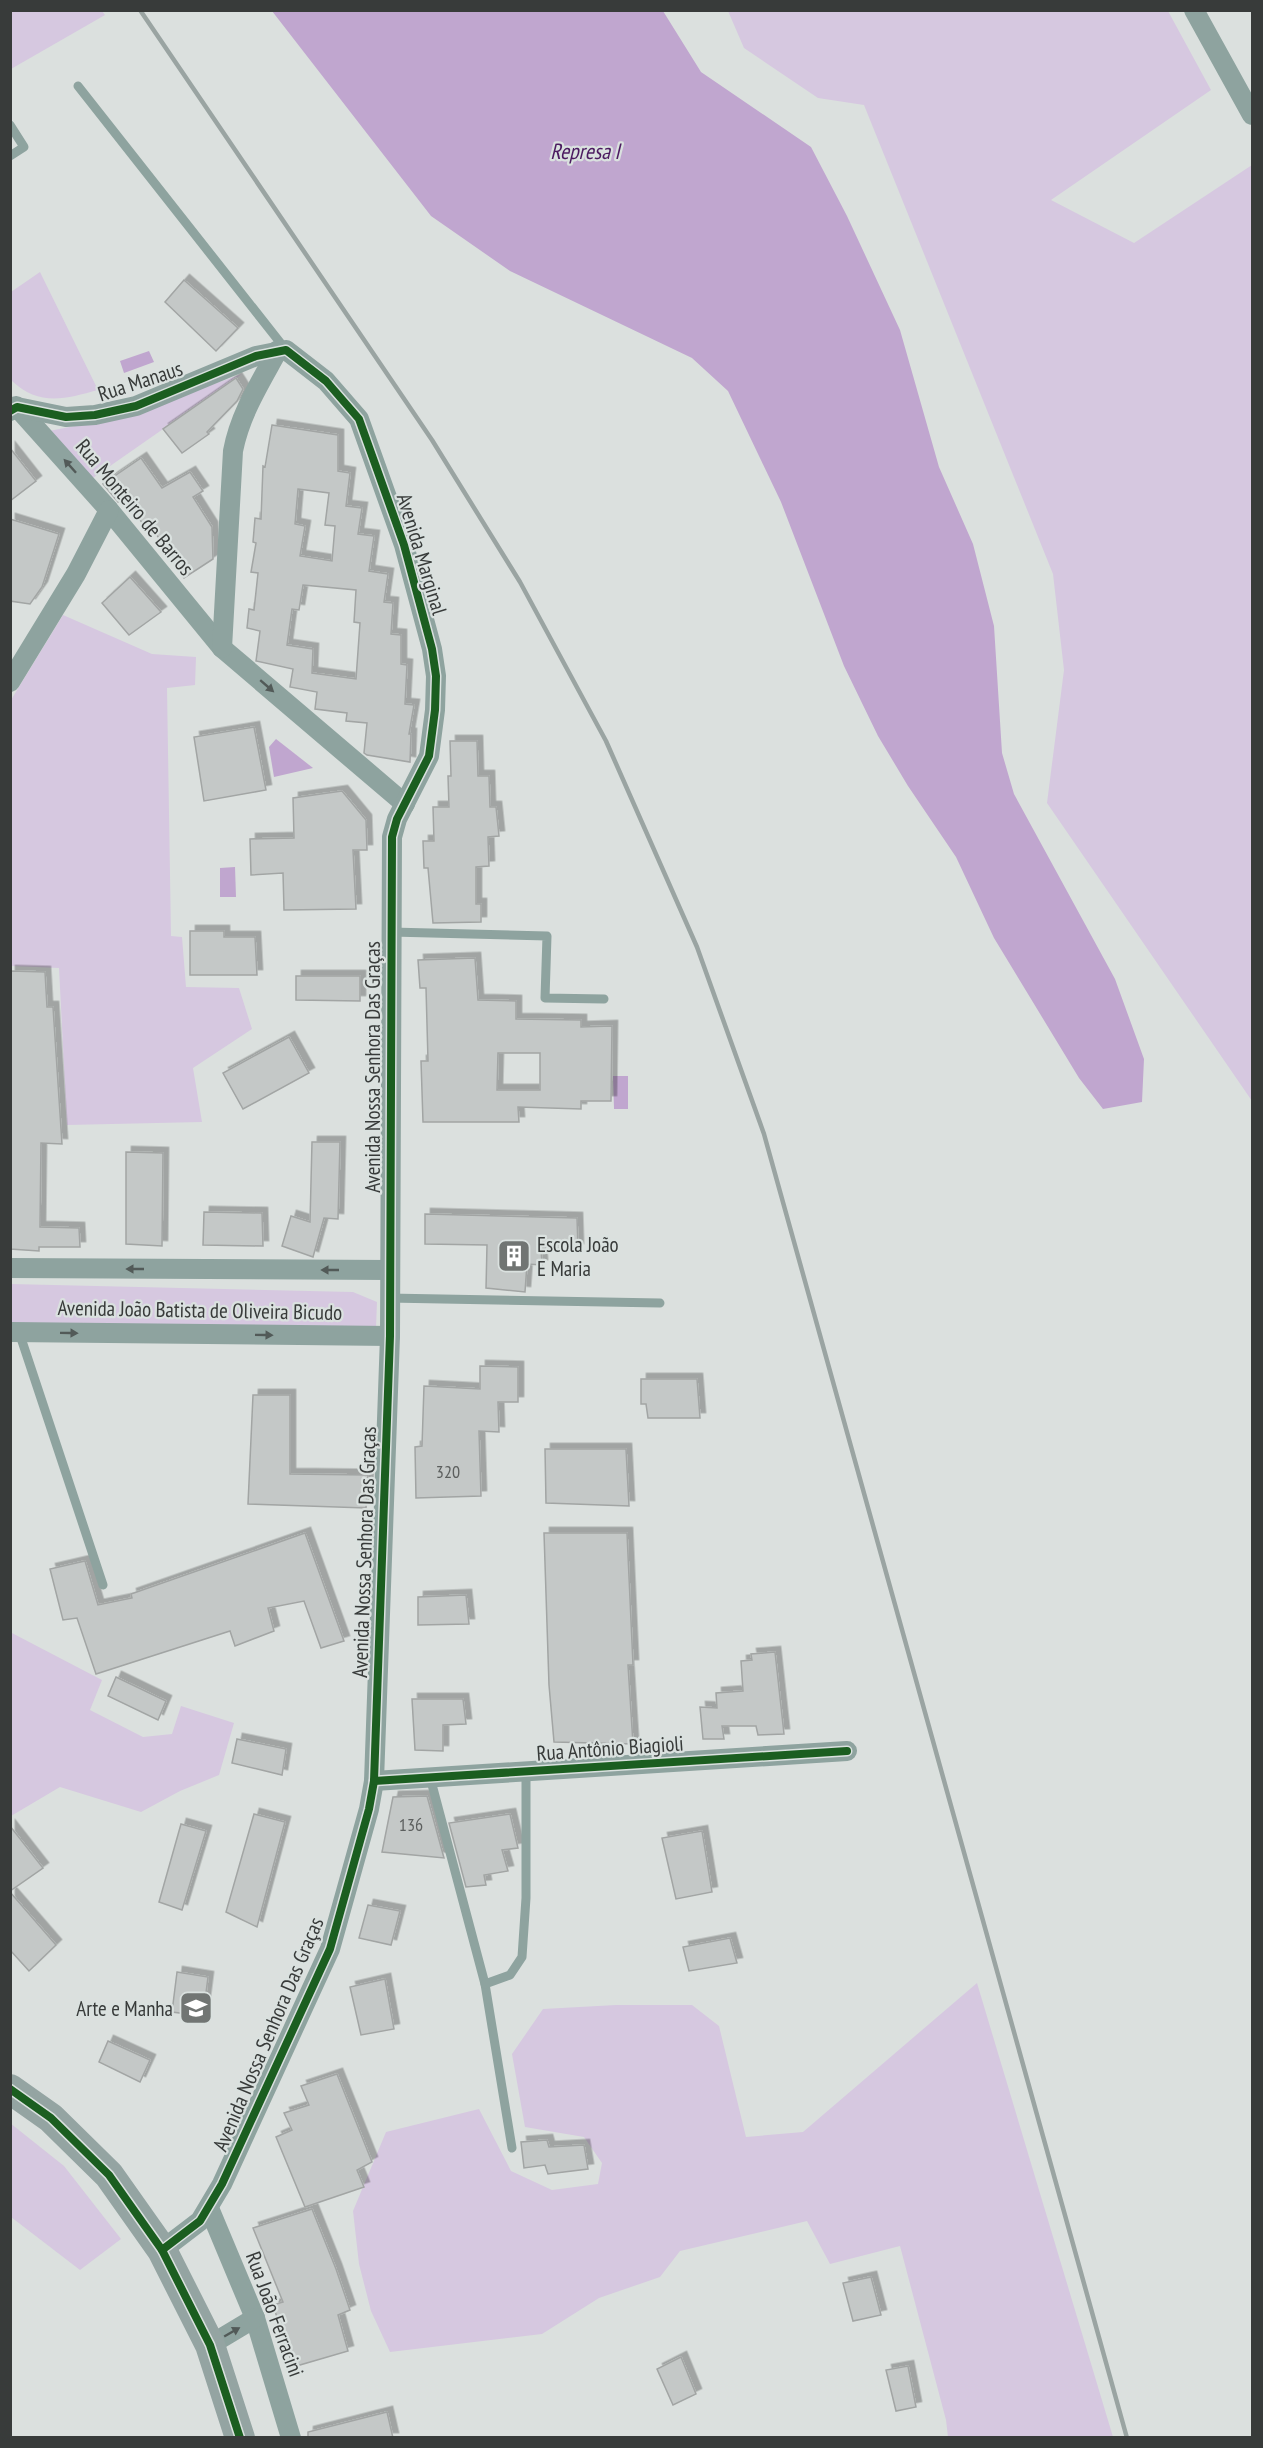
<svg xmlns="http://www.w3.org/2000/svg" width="1263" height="2448" viewBox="0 0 1263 2448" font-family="'PT Sans Narrow',sans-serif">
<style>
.green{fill:#d6c8e0}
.water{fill:#c0a6cf}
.building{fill:#c4c8c7;stroke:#a2a5a4;stroke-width:1.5;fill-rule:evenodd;filter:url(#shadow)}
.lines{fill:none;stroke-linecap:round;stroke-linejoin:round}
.lane{stroke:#8ea39f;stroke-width:9}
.street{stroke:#8ea39f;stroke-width:20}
.primary{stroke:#94a4a2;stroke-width:30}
.rail{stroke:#9aa4a2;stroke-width:4.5}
.cycleway-casing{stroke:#dae1df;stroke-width:11}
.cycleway{stroke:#1b5e20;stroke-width:8}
.oneway{fill:#525a58}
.labels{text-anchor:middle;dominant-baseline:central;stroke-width:4.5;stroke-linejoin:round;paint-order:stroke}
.number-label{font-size:18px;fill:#5c5f5e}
.street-label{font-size:21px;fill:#383b3a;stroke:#dae1df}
.poi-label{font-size:21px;fill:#383b3a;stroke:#dae1df;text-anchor:start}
.water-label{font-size:22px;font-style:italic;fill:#4c1b61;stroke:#dae1df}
</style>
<defs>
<filter id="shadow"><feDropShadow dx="5.5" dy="-5.5" stdDeviation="0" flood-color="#0004"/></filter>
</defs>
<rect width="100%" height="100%" fill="#dbe0de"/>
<!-- green -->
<g class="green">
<path d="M102,11L105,15L11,69V11Z"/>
<path d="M728,11H1168L1211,90L1051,200L1134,243L1252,165V1101L1047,803L1064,670L1053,574L864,105L818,98L744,48Z"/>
<path d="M40,272L98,390C65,399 39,407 11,380V292Z"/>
<path d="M242,374L90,480L49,431L121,417Z"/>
<path d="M63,615L152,654L196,657L195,685L167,688L171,936L182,937L186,987L239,988L252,1029L193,1068L202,1122L67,1125L59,968L11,966V700Z"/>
<path d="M11,1284L353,1292L377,1302L376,1328L11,1325Z"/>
<path d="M10,1632L102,1680L90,1710L143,1737L172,1734L181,1706L234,1723L219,1775L180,1791L141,1812L60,1787L11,1816Z"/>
<path d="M977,1983L1113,2437H948L946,2420L900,2246L830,2264L807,2221L680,2251L660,2277L599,2298L542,2334L390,2352L371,2311L359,2264L353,2211L386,2132L479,2109L511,2171L552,2190L598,2184L602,2163L584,2137L525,2127L512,2054L543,2009L616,2005H692L719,2026L746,2137L803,2132Z"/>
<path d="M10,2123L64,2166L121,2239L80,2270L11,2217Z"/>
</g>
<!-- water -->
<g class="water">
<path d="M272,11H663L701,72L811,147L847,216L900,330L939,467L973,544L994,626L1002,753L1014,794L1115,979L1144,1059L1142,1102L1103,1109L1079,1078L994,938L956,857L908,786L878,736L844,666L781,502L728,391L692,358L510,271L431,216Z"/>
<path d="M149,351L154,362L124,373L120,361Z"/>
<path d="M276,739L313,768L274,777L269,747Z"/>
<path d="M235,867L236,897H220V868Z"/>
<path d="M613,1076H628V1109H614Z"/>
</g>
<!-- building -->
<g class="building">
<path d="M184,280L238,328L216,351L165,302Z"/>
<path d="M236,378L243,389L237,401L207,432L209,434L182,453L163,429Z"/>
<path d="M272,425L338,435V471L350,473L346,506L362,508L358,534L374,536L369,571L388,574L384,602L393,603L391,634L401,635V664L407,665L405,704L414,705L409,734H411L410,762L367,755L364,753L367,723L346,721L347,713L315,709L317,692L290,687L293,669L256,661L260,631L247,628L249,609L254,610L258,573L251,572L256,543L253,542L255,518L261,519L263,466L265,467ZM298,489L329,493L325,525L335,526L332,561L300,556L305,526L295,524ZM303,585L356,590L354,622L360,623L356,679L312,673L313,649L287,645L292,609L299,610Z"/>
<path d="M10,448L36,481L10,501Z"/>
<path d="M141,458L162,488L190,472L203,491L193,497L212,527L213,559L184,578L172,559L173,558L149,524L145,527L124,497L118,502L103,484Z"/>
<path d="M10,519L59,534L42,587L30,604L10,601Z"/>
<path d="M130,577L161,612L129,635L102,603Z"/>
<path d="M254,727L266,790L204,801L194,737Z"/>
<path d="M450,741H477L478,776H489L490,807H496L499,836L488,837L489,866L476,867V904H481V922L433,923L428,868H424L423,841H434L433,807H449L448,776H451Z"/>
<path d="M342,791L366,820L367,850H353L356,909L284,910L283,873L251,875L250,839L294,838L293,798Z"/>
<path d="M190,931H224V937H255L257,975H190Z"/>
<path d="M475,958L478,1000L516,1001V1019L581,1020V1027L612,1026L611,1101H581V1109L518,1107L519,1122H423L421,1061H428L426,988H420L418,960ZM498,1053H540V1090H497Z"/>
<path d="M10,971L45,972L47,1007H53L62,1144L41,1143L40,1227L79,1228L80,1247H39V1251L10,1249Z"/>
<path d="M296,976H360V1001L296,1000Z"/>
<path d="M289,1037L309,1073L243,1109L223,1073Z"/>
<path d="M312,1142H340L338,1219L324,1218L313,1257L282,1246L291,1216L310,1222Z"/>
<path d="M126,1152L163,1153L162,1246L126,1244Z"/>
<path d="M204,1212L262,1213L263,1246L203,1245Z"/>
<path d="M425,1214L577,1218L578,1249L541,1248L542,1265L527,1264L525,1292L486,1288L487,1245L425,1244Z"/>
<path d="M480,1366L518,1367V1402H498L499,1432L479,1431L481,1496L416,1498L415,1447L422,1446L424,1386L480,1389Z"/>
<path d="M641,1379H697L700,1418H648L646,1404H641Z"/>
<path d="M253,1395H290V1474L368,1475L366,1508L248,1504Z"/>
<path d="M545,1449H626L629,1506L546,1503Z"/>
<path d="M305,1533L344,1641L321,1648L304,1601L268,1608L274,1631L235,1646L230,1631L96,1674L77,1618L63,1620L50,1569L85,1561L98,1605L132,1598L131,1594Z"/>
<path d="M544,1533H627L633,1665H628L633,1744L554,1742L549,1685Z"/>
<path d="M466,1595L469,1624L418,1625V1597Z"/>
<path d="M775,1652L784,1734L758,1735L756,1726H722L724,1739H703L700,1707L717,1708L716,1693L743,1691L741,1661L752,1660L751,1654Z"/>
<path d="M116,1677L166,1701L158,1720L108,1696Z"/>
<path d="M412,1699H463L466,1724L443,1725V1751L415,1750Z"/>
<path d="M237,1739L286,1749L282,1775L232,1763Z"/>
<path d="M427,1796L444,1858L382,1852L393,1797Z"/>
<path d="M254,1814L285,1822L257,1927L226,1912Z"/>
<path d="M510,1814L518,1848L502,1850L508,1871L484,1875L486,1885L466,1887L449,1823Z"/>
<path d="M181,1824L206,1831L182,1910L159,1902Z"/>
<path d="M10,1826L43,1868L10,1891Z"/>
<path d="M702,1831L712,1892L676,1899L662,1838Z"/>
<path d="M10,1892L56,1945L29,1971L10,1950Z"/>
<path d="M368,1905L400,1911L391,1945L359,1938Z"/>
<path d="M730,1938L737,1963L689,1971L683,1947Z"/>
<path d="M177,1972L208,1977L203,2016L172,2012Z"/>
<path d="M385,1979L394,2029L361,2035L350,1987Z"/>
<path d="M108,2041L150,2060L140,2082L99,2062Z"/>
<path d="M337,2074L372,2162L357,2170L364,2187L305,2207L276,2137L292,2130L284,2113L309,2105L301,2086Z"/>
<path d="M547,2140L549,2147L584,2145L588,2169L548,2174L545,2165L524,2168L521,2142Z"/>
<path d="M312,2209L336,2269L350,2310L338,2315L348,2351L293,2367L273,2305L283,2302L253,2228Z"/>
<path d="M871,2277L881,2315L853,2321L843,2283Z"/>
<path d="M681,2357L696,2394L673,2405L657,2369Z"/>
<path d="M908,2366L916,2407L896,2411L886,2370Z"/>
<path d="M387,2412L393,2438H308V2432Z"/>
</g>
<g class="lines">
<!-- lane -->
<g class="lane">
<path d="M78,86L286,350"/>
<path d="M10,125L24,147L10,156"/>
<path d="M391,932L547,936L545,998L604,999"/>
<path d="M388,1298L660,1303"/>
<path d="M19,1332L103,1585"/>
<path d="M430,1777L485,1984L512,2148"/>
<path d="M485,1984L510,1975L522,1957L526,1898V1771"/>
</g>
<!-- street -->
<g class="street">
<path d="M1194,10L1252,115"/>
<path d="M16,406L109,510L222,648L405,804"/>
<path d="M10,411L17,407L66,417L95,415L136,406L256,356L286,350L326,381L359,419L404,545L432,649L436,676L435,710L429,756L397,819L392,837L390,1336L374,1781L369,1809L330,1949L222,2184L200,2221L162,2250"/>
<path d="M222,648L233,451C240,414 260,383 278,350"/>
<path d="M10,682L76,574L109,510"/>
<path d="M10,1268L389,1270"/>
<path d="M10,1332L390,1336"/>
<path d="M374,1781L847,1751"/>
<path d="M209,2208L255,2318L291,2438"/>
<path d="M210,2345L255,2318"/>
</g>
<!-- primary -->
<path class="primary" d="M10,2089L51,2118L109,2175L162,2250L210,2345L240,2438"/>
<!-- rail -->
<path class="rail" d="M140,10L432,440L520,582L606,741L697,947L764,1134L1127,2438"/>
<!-- cycleway casing -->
<g class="cycleway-casing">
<g id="cycleway">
<path d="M10,411L17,407L66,417L95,415L136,406L256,356L286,350L326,381L359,419L404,545L432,649L436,676L435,710L429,756L397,819L392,837L390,1336L374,1781L369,1809L330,1949L222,2184L200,2221L162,2250"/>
<path d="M374,1781L847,1751"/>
<path d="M10,2089L51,2118L109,2175L162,2250L210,2345L240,2438"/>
</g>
</g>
<!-- cycleway -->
<use href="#cycleway" class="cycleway"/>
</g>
<!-- one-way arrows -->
<defs><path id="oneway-solid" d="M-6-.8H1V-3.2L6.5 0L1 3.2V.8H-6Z" transform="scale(1.5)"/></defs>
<g class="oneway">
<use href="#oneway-solid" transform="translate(70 466) rotate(-132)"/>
<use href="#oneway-solid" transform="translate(267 686) rotate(41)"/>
<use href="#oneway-solid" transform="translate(135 1269) rotate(-180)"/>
<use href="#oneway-solid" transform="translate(330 1270) rotate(-180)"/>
<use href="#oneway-solid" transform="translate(69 1333) rotate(1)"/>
<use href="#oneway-solid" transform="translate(264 1335) rotate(1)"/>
<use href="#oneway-solid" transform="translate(232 2332) rotate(-30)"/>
</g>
<!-- icons -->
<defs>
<g id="building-square" transform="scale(1.725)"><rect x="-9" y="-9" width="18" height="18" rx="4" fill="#717573" stroke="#dae1df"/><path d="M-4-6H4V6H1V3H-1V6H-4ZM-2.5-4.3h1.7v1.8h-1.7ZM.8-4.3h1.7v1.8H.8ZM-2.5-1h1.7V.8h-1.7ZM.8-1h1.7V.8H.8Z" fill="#fff"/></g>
<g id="school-square" transform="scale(1.725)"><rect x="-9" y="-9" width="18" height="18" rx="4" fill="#717573" stroke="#dae1df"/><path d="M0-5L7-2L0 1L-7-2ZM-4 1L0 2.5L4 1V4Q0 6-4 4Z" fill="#fff"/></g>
</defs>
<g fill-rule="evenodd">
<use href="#building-square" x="514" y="1256"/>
<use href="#school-square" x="196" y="2008"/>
</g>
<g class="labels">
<!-- number labels -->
<g class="number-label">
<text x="448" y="1471">320</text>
<text x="411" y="1824">136</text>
</g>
<!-- street labels -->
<g class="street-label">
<text transform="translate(140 381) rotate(-18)">Rua Manaus</text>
<text transform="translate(135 507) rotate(50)">Rua Monteiro de Barros</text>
<text transform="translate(422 554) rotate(73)">Avenida Marginal</text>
<text transform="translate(372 1067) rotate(-90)">Avenida Nossa Senhora Das Graças</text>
<text transform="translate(200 1310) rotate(1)">Avenida João Batista de Oliveira Bicudo</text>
<text transform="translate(364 1552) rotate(-88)">Avenida Nossa Senhora Das Graças</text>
<text transform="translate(610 1748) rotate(-4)">Rua Antônio Biagioli</text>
<text transform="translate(268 2034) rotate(-67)">Avenida Nossa Senhora Das Graças</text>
<text transform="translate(275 2314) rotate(70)">Rua João Ferracini</text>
</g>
<!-- poi labels -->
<g class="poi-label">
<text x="537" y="1244">Escola João<tspan x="537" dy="24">E Maria</tspan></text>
<text x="173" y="2008" text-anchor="end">Arte e Manha</text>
</g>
<!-- water labels -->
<g class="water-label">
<text x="585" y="151">Represa I</text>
</g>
</g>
<!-- border -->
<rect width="1263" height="2448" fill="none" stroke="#383b3a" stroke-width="24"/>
</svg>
